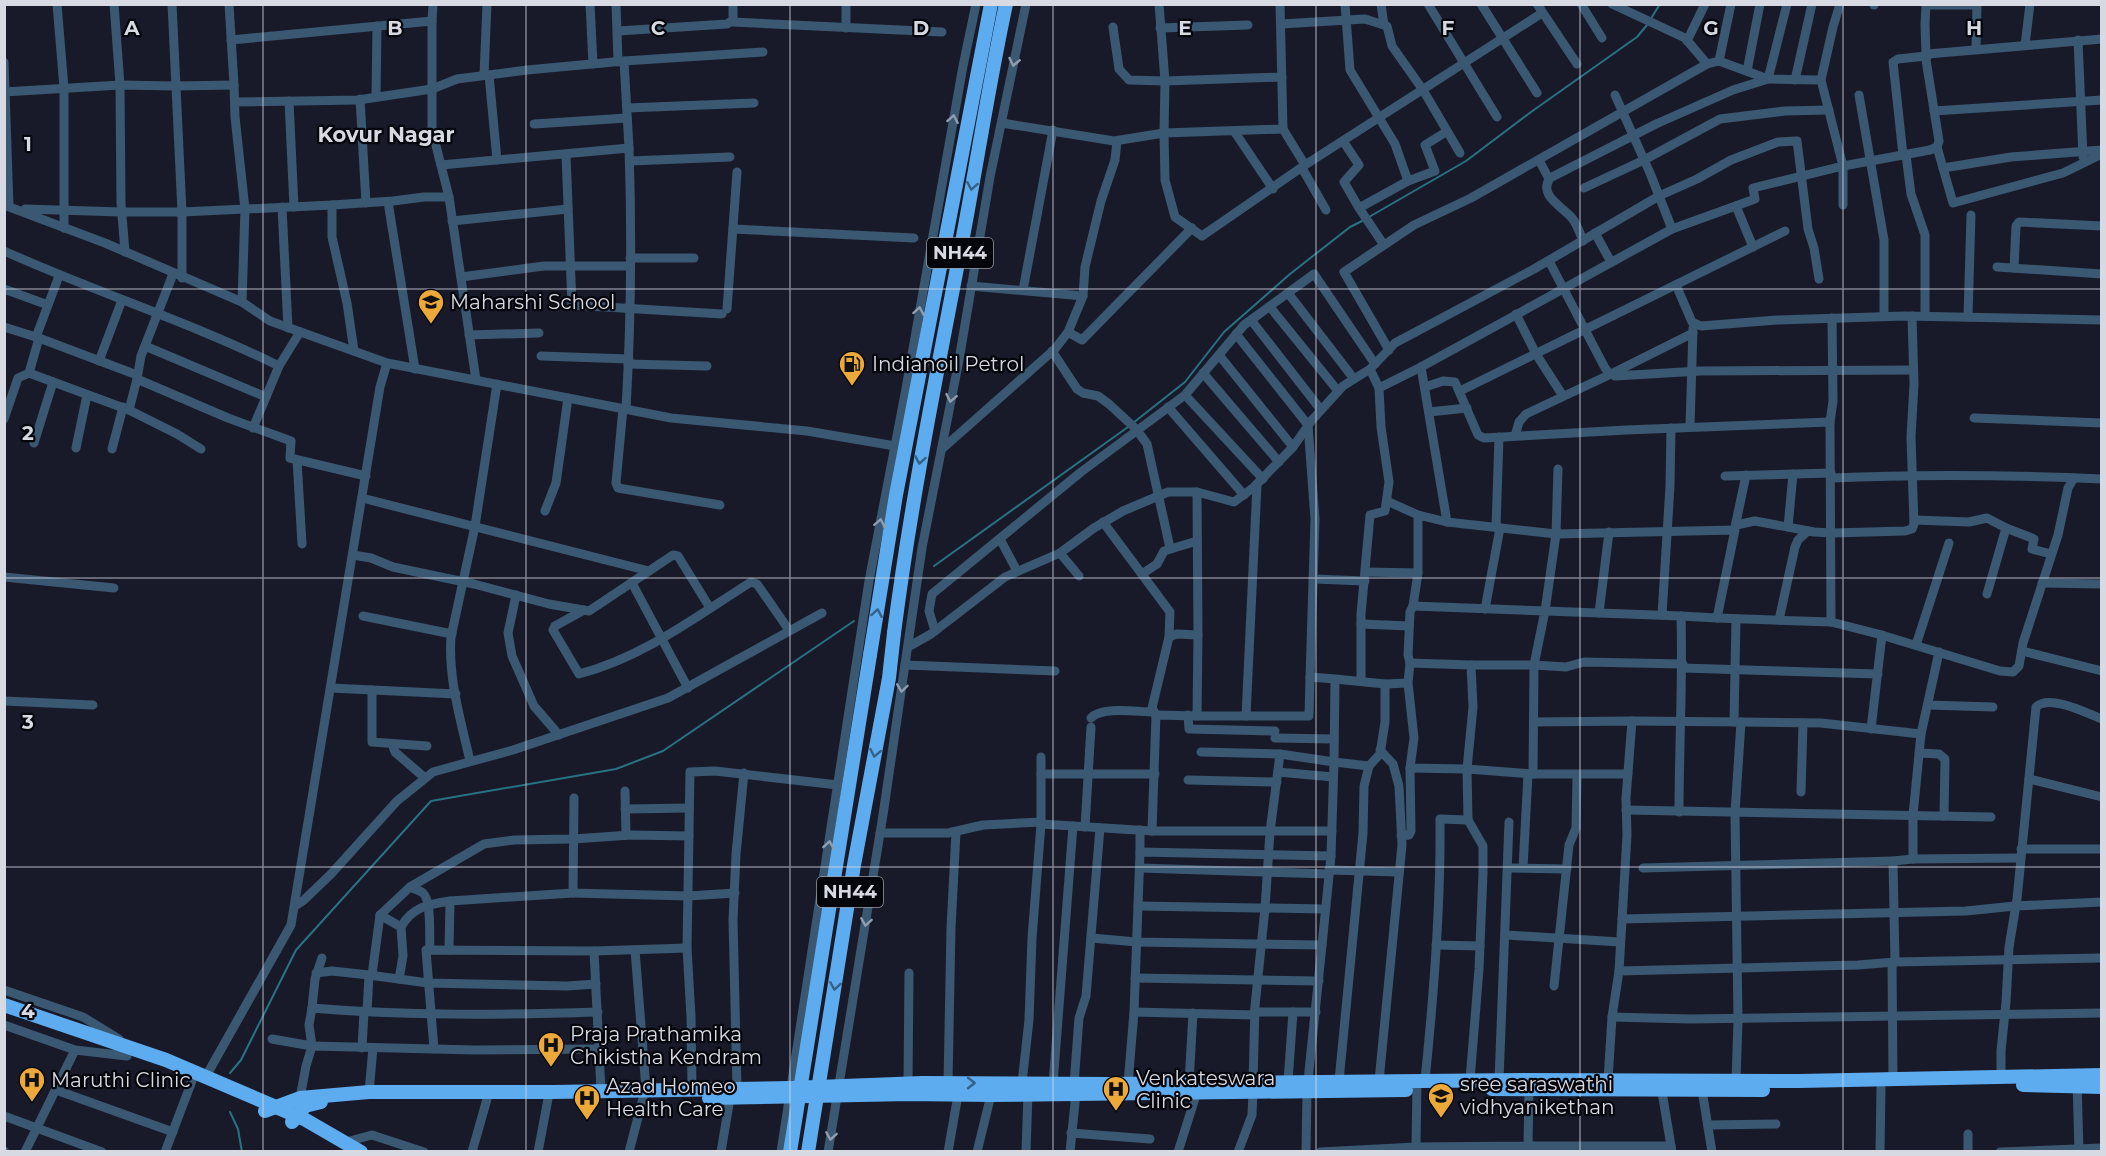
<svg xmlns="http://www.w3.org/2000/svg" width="2106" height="1156" viewBox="0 0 2106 1156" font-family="Montserrat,sans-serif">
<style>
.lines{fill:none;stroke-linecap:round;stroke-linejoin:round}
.stream{stroke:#297282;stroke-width:2}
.minor{stroke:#3a5872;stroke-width:9}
.highway{stroke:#5dacef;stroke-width:14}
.highway-bridge{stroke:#5dacef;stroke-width:14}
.oneway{stroke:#909fb0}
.oneway2{stroke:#356188}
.grid{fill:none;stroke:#d7d9e3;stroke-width:1.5;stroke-opacity:0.55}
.labels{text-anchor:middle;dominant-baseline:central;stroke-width:4.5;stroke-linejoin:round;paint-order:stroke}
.shield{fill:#05060b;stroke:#989aa2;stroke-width:1.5}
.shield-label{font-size:18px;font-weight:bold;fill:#d7d9e3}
.poi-label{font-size:20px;fill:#d7d9e3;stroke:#05060b;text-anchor:start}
.neighbourhood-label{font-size:21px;font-weight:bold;fill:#d7d9e3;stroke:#05060b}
.grid-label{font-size:20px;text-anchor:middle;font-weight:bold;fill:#d7d9e3;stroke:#05060b;stroke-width:4.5;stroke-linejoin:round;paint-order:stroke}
</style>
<rect width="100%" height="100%" fill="#181a29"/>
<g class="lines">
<!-- stream -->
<g class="stream">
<path d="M1650,20L1660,4"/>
<path d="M1369,217L1466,161L1531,112L1637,37L1647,25"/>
<path d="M1133,423L1185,382L1224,332L1290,274L1350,227L1364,220"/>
<path d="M934,566L1128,427"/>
<path d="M230,1073L241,1060L296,950L431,801L616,769L663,751L854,621"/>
<path d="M230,1112L238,1129L242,1152"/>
</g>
<!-- minor -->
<g class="minor">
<path d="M57,4L64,88V228"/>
<path d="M114,4L120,85L121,203L125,252"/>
<path d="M172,4L182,212V278"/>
<path d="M229,4L234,85L235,117L245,209L242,302"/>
<path d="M590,4L593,64"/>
<path d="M616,4L618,62"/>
<path d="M846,4V28"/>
<path d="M1159,4L1165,81L1164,133L1283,129L1280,4"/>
<path d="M1345,4L1350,70L1395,144L1408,181L1435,171L1425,145L1446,132"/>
<path d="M1381,4L1384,25"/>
<path d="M1428,4L1497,117"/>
<path d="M1481,4L1537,93"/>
<path d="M1537,4L1577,64"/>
<path d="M1581,4L1602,38"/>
<path d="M1874,5V4"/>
<path d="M1926,5H1977"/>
<path d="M432,21L433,4"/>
<path d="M732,22L942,32"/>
<path d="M1281,24L1365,19L1387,26L1392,46L1423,90L1460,153"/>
<path d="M1113,27L1119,69L1129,80L1165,81L1282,77"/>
<path d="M1160,28L1248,25"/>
<path d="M618,31L727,24L733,20V4"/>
<path d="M231,40L432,21V130L449,197L476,380"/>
<path d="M2078,40L2083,157"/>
<path d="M1687,41L1705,4"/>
<path d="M2025,45L2030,4"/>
<path d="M1976,49L1977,4"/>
<path d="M624,61L629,148"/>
<path d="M1719,61L1731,4"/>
<path d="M4,62L9,206"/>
<path d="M1747,71L1760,4"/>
<path d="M484,75L487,4"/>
<path d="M489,75L497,160"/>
<path d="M1795,80L1812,4"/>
<path d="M1821,80L1833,27L1840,4"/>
<path d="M4,92L120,85L175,86L234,85"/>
<path d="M1615,95L1650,173L1672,229"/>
<path d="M1859,95L1884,240V316"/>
<path d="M376,97L377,26"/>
<path d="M360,99L366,203"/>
<path d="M289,101L294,207"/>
<path d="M235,102L358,100L432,89L457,79L527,70L624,61L763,52"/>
<path d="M627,108L754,103"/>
<path d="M1934,111L2102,100"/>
<path d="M1002,123L1114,141L1164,133L1165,180L1175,217L1202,236L1305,165L1542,13"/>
<path d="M534,124L627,118"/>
<path d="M1283,129L1305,165"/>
<path d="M1234,131L1273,189"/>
<path d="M1343,141L1359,165L1344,182L1359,208L1408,181"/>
<path d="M1937,147L1953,203L2063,173L2102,154"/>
<path d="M566,155L572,305L722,314"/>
<path d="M1903,155L1893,62L1898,59L1926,56L1925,25L1926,4"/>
<path d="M1906,155L1911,194L1925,235V316"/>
<path d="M1539,160L1549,179"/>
<path d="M630,161L730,157"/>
<path d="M441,165L629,148C632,235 631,322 626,409"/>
<path d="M1302,168L1326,210"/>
<path d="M1943,168L2011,157L2102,150"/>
<path d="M1584,188L1644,160L1720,119L1785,111L1829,110"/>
<path d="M388,202L415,369"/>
<path d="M4,205L105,243L242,302L270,321L387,363L671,418L807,431L895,446"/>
<path d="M332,205V237L347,303L354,351"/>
<path d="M1843,205V166L1930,150L1937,147L1939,141L1926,60L1928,54L2102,39"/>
<path d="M1736,206L1753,247"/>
<path d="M282,207L288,328"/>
<path d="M1359,208L1384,245"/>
<path d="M25,209L121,212H182L332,205L393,201L424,197H449"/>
<path d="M452,221L568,209"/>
<path d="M733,229L914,238"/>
<path d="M1595,233L1611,262"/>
<path d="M1583,241C1580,233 1577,224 1572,218C1562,206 1538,196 1550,178L1656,124L1733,90L1768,79L1787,4"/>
<path d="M4,251C95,292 190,322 279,366L300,332"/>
<path d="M630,258H694"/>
<path d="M1549,261L1605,368L1608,372L1615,376L1700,371L1913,370"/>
<path d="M1997,267L2102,274"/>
<path d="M2014,268L2016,226L2019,222L2102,226"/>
<path d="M461,277L544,266H629"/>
<path d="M1676,285L1692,322L1701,326L1777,320L1905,316L2102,320"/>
<path d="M971,286L1083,296"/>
<path d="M4,289L48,305"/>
<path d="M1023,290L1053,130"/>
<path d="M1288,293L1354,379"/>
<path d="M1270,307L1338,391"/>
<path d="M727,309L737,172"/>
<path d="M1516,314L1536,354L1563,396"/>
<path d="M1968,317L1971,215"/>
<path d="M1251,320L1321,410"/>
<path d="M4,327L39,338L29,373L129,410L137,379L228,418L291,441L290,458L366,476"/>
<path d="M1068,332L1082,340L1192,228"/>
<path d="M1236,334L1308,425L1315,519L1310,677"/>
<path d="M469,335L539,333"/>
<path d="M36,337L59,276"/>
<path d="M39,338L137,375"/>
<path d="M145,346L266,397"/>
<path d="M1389,350L1344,272L1414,225L1471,198L1707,64"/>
<path d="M1052,351L1077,389L1083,393L1098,396L1109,404L1136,429L1147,444L1170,548"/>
<path d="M1219,355L1293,447"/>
<path d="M541,356L629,359"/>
<path d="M99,361L122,300"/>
<path d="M628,364L707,366"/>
<path d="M1372,367L1395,343L1534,269L1659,196L1697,179L1731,160L1778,142L1797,141L1808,229L1814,248L1819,279"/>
<path d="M1421,367L1447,522"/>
<path d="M1203,373L1279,462"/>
<path d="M137,379L141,356L173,274"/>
<path d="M1425,387L1443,381L1455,382L1478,435L1484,438L1626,430L1830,422L1831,622L1717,618"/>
<path d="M1379,388L1421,367L1672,229L1755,199L1753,188L1843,166L1821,80L1768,79L1719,61L1707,64L1685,38L1612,4"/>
<path d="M1460,391L1785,231"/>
<path d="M1185,395L1263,479"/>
<path d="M1168,407L1244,495"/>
<path d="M623,408L616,483L618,488L720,505"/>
<path d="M129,410L177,434L201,449"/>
<path d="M1429,412L1467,408"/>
<path d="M1974,418L2102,423"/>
<path d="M4,419L18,378L29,373"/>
<path d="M1830,422L1833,401L1832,318"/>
<path d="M1690,427L1693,328"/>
<path d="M253,428L279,366"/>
<path d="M1515,436L1519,422L1526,414L1611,374L1693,333"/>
<path d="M34,443L53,382"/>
<path d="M76,448L87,395"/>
<path d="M112,449L123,407"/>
<path d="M942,449L1055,349L1068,332L1083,296L1085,267L1101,201L1115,160L1117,141"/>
<path d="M297,460L302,544"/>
<path d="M1558,469L1556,534L1735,530L1717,618L1681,616"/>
<path d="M1725,476L1831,473"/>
<path d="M1831,478C1921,474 2011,475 2102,479"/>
<path d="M1387,501L1418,515"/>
<path d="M545,511L556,483L568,398"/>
<path d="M1914,520L1969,522L1987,518L2006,528L2032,538L2034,539L2032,549L2051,554"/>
<path d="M1103,522L1170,612L1169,637"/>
<path d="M1736,525L1755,521L1814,532L1832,533L1905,531L1912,529L1914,524L1911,437L1914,384L1912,316"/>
<path d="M1496,527L1499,437"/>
<path d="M1735,527L1746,475"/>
<path d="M1788,527L1793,474"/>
<path d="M1000,539L1017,571"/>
<path d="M1060,553L1079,576"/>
<path d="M353,555L371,558L393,567L474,584L549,604L589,611L649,571L362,498"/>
<path d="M649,571L673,555L678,556L710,608"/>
<path d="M1366,572L1418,573"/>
<path d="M1142,574L1157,564L1164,551L1197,541"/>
<path d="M4,577L114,588"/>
<path d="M1314,579L1365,581"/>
<path d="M632,583L688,688"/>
<path d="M2042,583L2102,584"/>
<path d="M1987,594L2006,528"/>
<path d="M516,595L508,633L512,656L534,706L559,735"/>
<path d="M1485,609L1500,528"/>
<path d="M584,610L555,626L553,630L579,674C642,658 697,616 751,582L757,584L789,630"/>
<path d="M1599,613L1609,532"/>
<path d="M1662,615L1670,486L1671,428"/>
<path d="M363,616L452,634"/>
<path d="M1779,620L1795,547L1798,540L1808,531"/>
<path d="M1831,622L1878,634L2000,671L2013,672L2019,666L2023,643L2058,535L2068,488L2074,478"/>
<path d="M1361,624L1409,626"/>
<path d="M935,631L929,611L932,594L1081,472L1185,395L1244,325L1314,274L1375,364"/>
<path d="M1916,645L1949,543"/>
<path d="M908,647L931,634L1005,577L1060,553L1094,528L1123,511L1168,492H1197L1234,502L1254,487L1293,447L1312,420L1343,386L1370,369L1379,388L1381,427L1389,482L1385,511L1370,515L1361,614V681"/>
<path d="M2022,651L2102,671"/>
<path d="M1410,663L1408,655L1410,612L1413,606"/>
<path d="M905,665L1055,671"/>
<path d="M1683,668L1878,674"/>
<path d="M1385,684L1408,683L1414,738L1410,768L1467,769L1473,707L1471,665L1410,663L1408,683"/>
<path d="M331,688L456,694"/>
<path d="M372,690V742L427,746"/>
<path d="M4,701L93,705"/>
<path d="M1928,705L1993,707"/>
<path d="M1156,715L1152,708L1169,637L1177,634L1198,635"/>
<path d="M1188,715L1189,729L1275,731"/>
<path d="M1197,716H1309L1310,677L1335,679L1334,762L1369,766L1380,754L1385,722V684L1335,679"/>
<path d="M1246,716L1257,485"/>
<path d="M1091,718C1102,706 1137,712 1153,712"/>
<path d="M1632,721L1741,722L1735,813L1738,1021L1736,1080"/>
<path d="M1534,722L1632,721L1626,798L1627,835L1619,971L1612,1017L1608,1080"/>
<path d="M1734,722L1736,619"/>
<path d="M1741,722L1821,723L1921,734L1939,652"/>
<path d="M1871,729L1882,635"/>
<path d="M1275,738L1334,739"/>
<path d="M392,744L395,752L425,778"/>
<path d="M1201,752L1280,754L1270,832L1265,908L1255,1006L1253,1082"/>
<path d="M1919,753L1939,754L1945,759L1944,816"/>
<path d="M1280,754L1334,762L1331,856L1322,945"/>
<path d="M470,761C461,721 448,679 451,637L475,526L497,384"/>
<path d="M1278,772L1333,777"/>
<path d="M1041,774H1155"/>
<path d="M1533,774H1628"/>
<path d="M2029,779L2102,797"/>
<path d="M1188,780L1277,782"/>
<path d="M625,791L626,835"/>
<path d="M1801,792L1803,723"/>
<path d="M574,798L573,893L688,896L735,893"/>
<path d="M625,809L689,808"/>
<path d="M1626,810L1991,817"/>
<path d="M1679,812C1679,746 1683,681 1681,616L1545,611L1556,534L1447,522L1418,515V573L1413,606L1545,611L1534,665L1566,667L1584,662L1683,664"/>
<path d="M1468,820L1483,846V873L1479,969L1470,1080"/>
<path d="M1041,824L1152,831H1332"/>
<path d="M1085,827L1091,727"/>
<path d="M1140,830V852"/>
<path d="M1152,831L1156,715L1197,716L1198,633L1197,492"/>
<path d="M880,833H948L983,825L1041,822"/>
<path d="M1401,836L1409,835L1411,831L1410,768"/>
<path d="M2021,849H2102"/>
<path d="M1913,859L2020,858"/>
<path d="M1140,868L1329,874"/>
<path d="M1509,868L1567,869"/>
<path d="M1523,868L1528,774"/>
<path d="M1643,868L1893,861"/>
<path d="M1329,870L1399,872"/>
<path d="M410,887C414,889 420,890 423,893C432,901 429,937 430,950"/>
<path d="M295,906L304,900L331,874L397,801L433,772L513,750L668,698L822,613"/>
<path d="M1138,906L1325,909"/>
<path d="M1622,919L1966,911L2015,906L2102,902"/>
<path d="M401,927C412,907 429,904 450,901"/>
<path d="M1506,935L1620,942"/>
<path d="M1091,938L1137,942L1322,945L1308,1081"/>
<path d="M1436,945L1480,946"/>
<path d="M449,950L450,901L573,893"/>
<path d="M635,950L646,1089"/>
<path d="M594,951L687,948"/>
<path d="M1892,962L1893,1078"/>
<path d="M1895,962L2102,958"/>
<path d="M1619,971L1858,965L1895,962L1893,861L1913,859V815L1921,734"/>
<path d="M316,973L332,971L369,975"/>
<path d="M372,975L380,915"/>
<path d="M1135,978L1319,981"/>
<path d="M399,979L403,956L401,927L380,915L410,887L484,844L514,840L573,839L631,835L689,836"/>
<path d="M1554,986L1569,845L1576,828L1577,775"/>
<path d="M4,990L83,1017L119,1039"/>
<path d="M312,1008L315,979L322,958"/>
<path d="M367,1012L369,975L428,983L567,986L596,984"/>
<path d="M1134,1012L1255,1015"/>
<path d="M1254,1012H1316"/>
<path d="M1612,1017L1690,1019L2102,1013"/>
<path d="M4,1025L75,1050L127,1056"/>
<path d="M272,1039L312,1046L309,1025L312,1008C407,1016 502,1015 598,1012"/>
<path d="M362,1048L364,1012"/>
<path d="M434,1049L426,950L594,951L601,1090"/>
<path d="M2001,1077V1051L2006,1002L2009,947L2017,899L2036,707C2050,694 2086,713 2102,719"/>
<path d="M205,1078L291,925L380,387L387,363"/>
<path d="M1425,1080C1434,993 1441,906 1440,819L1468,820L1467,769L1533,774L1534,665H1471"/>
<path d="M1499,1080L1509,822"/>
<path d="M1288,1081L1293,1012"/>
<path d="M1339,1081L1363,833L1364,786L1369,766"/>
<path d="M1379,1081L1402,845L1399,786L1393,764L1380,750"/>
<path d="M2077,1081L2079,1152"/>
<path d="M908,1083L909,973"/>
<path d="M948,1083L951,928L956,832"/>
<path d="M1022,1083L1029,1020L1032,938L1041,824V757"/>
<path d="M1189,1083L1193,1013"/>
<path d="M1053,1084L1073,826"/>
<path d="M1074,1084L1079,1018L1086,996L1100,828"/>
<path d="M1128,1084L1134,1012L1140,852L1331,856"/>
<path d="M1661,1086L1671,1146"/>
<path d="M737,1088L733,920L736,854L744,773"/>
<path d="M692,1089L691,1017L687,948L690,772L715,771L838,785"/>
<path d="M56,1090L173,1132"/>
<path d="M1702,1090L1712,1152"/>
<path d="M369,1092L373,1048"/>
<path d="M300,1098L306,1066L312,1046L475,1050L600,1049"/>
<path d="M4,1116L102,1152"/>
<path d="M1708,1125L1776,1124"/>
<path d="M1071,1133L1150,1139"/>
<path d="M346,1142L372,1135L424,1152"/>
<path d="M1528,1146H1671L1672,1152"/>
<path d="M1416,1147L1417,1080"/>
<path d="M4,1151L5,1152"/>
<path d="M25,1152L75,1050"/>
<path d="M165,1152L192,1081"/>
<path d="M472,1152L487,1099"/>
<path d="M538,1152L548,1099"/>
<path d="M629,1152L643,1098"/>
<path d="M721,1152L730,1098"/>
<path d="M781,1152L869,581L905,394L963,66L976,4"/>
<path d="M828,1152L883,815L922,548L959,360L990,177L1026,4"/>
<path d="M948,1152L958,1095"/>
<path d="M977,1152L991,1095"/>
<path d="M1026,1152L1028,1093"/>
<path d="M1070,1152L1076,1093"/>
<path d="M1178,1152L1197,1092"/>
<path d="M1238,1152L1252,1115L1253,1092"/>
<path d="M1306,1152L1307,1091"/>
<path d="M1320,1152L1416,1147L1528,1146L1529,1090"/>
<path d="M1880,1152L1881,1087"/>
<path d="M1968,1152V1134"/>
<path d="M2000,1152L2102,1148"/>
</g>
<!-- highway -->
<g class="highway">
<path d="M894,633C911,501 937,372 962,242C977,163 989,83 1006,4"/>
<path d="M870,655L896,495L991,4"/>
<path d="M4,1005L166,1060L304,1119L361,1152"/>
<path d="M2023,1085L2102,1087"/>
<path d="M1492,1089L1763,1090"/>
<path d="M709,1098L909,1094L991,1095L1406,1090"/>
<path d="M265,1111L300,1098L369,1092H553L791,1088L922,1083L1108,1084L1523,1080L1799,1081L2102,1075"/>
<path d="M292,1122L305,1106L321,1102"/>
</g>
<!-- highway-bridge -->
<g class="highway-bridge">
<path d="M790,1152L870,655"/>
<path d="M808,1152L854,865L889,678L894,633"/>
</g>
</g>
<!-- one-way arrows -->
<defs><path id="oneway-chevron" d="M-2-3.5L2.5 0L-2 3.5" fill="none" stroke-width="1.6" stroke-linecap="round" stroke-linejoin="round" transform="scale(1.5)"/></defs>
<g class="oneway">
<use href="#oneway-chevron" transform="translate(1014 62) rotate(102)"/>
<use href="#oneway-chevron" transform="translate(953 119) rotate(-80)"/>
<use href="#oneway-chevron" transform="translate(919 311) rotate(-80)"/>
<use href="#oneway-chevron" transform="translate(951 398) rotate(101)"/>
<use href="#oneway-chevron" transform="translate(880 523) rotate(-79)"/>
<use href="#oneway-chevron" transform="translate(902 688) rotate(98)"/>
<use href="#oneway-chevron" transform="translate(829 845) rotate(-81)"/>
<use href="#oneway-chevron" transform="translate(866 922) rotate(99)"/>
<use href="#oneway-chevron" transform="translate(831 1136) rotate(99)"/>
</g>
<g class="oneway2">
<use href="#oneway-chevron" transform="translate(972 186) rotate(100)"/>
<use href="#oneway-chevron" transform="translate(920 460) rotate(100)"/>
<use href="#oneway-chevron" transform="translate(877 613) rotate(-80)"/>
<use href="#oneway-chevron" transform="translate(875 753) rotate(101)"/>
<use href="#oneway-chevron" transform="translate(835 986) rotate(99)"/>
<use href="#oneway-chevron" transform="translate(971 1083)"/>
</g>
<!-- grid -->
<path class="grid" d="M263,4V1152M526,4V1152M790,4V1152M1053,4V1152M1316,4V1152M1580,4V1152M1843,4V1152M4,289H2102M4,578H2102M4,867H2102"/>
<!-- icons -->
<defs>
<g id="school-pin" transform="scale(1.35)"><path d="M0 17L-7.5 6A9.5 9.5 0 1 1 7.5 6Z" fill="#eca93a" stroke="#05060b"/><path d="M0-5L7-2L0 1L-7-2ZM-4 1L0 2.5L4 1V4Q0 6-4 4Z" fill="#111"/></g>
<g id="fuel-pin" transform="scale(1.35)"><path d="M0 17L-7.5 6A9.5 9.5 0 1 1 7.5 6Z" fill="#eca93a" stroke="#05060b"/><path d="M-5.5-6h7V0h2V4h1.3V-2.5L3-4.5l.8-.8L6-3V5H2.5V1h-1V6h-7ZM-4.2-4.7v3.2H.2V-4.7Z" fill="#111"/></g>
<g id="hospital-pin" transform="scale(1.35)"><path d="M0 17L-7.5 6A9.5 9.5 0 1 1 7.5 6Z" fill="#eca93a" stroke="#05060b"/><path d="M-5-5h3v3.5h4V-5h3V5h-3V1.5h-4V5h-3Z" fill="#111"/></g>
</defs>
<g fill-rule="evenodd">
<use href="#school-pin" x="431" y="302"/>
<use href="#fuel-pin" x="852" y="364"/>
<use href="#hospital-pin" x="551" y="1045"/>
<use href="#hospital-pin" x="32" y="1080"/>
<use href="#hospital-pin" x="1116" y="1089"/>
<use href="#school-pin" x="1441" y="1096"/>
<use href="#hospital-pin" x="587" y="1098"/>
</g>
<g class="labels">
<!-- shield labels -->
<g class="shield">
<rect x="927" y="238" width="66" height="30" rx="4.5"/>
<rect x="817" y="877" width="66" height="30" rx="4.5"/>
</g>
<g class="shield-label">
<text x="960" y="253">NH44</text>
<text x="850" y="892">NH44</text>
</g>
<!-- poi labels -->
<g class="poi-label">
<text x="450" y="302">Maharshi School</text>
<text x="872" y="364">Indianoil Petrol</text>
<text x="570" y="1034">Praja Prathamika<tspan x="570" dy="23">Chikistha Kendram</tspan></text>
<text x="1136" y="1078">Venkateswara<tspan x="1136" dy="23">Clinic</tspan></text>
<text x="51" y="1080">Maruthi Clinic</text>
<text x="1460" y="1084">sree saraswathi<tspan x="1460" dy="23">vidhyanikethan</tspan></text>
<text x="606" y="1086">Azad Homeo<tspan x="606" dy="23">Health Care</tspan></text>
</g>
<!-- neighbourhood labels -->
<g class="neighbourhood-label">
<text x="386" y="134">Kovur Nagar</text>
</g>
</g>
<g class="grid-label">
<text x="132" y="35">A</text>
<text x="395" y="35">B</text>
<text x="658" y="35">C</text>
<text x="921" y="35">D</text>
<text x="1185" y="35">E</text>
<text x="1448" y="35">F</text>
<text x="1711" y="35">G</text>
<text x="1974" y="35">H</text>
<text x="28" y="151">1</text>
<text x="28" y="440">2</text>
<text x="28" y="729">3</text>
<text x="28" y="1018">4</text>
</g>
<!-- border -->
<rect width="2106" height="1156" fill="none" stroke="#d7d9e3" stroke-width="12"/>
</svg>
